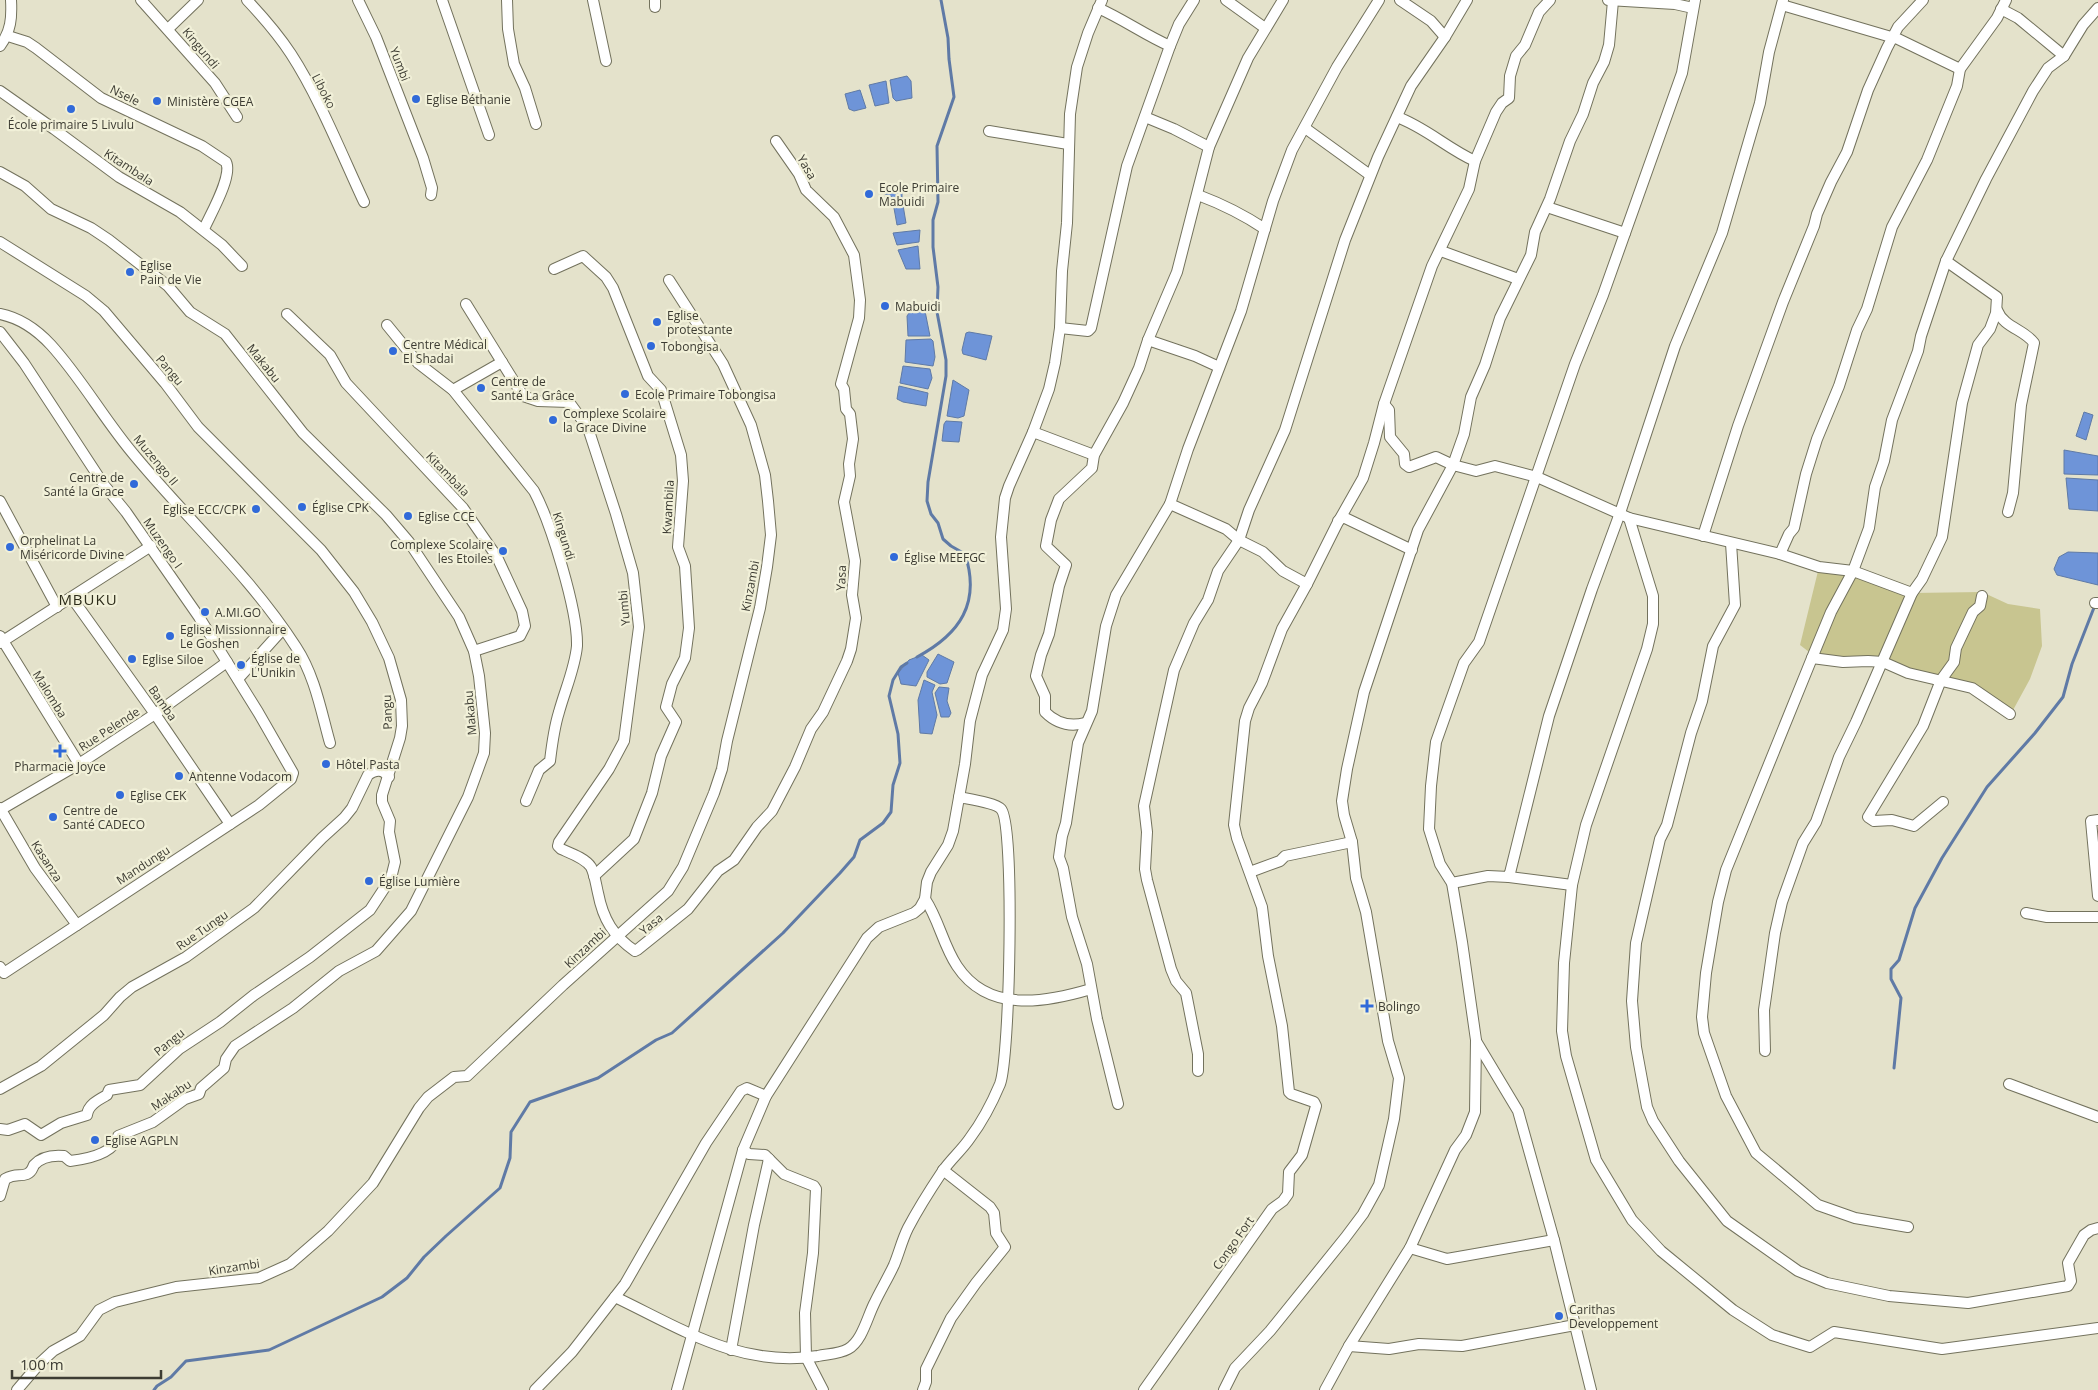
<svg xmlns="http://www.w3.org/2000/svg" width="2098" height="1390" viewBox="0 0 2098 1390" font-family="'Open Sans',sans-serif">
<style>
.green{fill:#c8c590}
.water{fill:#6e94d8;stroke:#5f7aa6}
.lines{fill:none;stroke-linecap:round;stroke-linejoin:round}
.stream{stroke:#5f7aa6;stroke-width:3}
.street-casing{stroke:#73725d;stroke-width:12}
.street{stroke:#fff;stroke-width:10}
.poi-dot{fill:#316ad9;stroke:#f1f0d8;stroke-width:2}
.labels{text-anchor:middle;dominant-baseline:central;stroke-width:4.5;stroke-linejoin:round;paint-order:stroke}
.street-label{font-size:12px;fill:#3d3c33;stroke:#f1f0d8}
.poi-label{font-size:12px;fill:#3d3c33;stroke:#f1f0d8;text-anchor:start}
.quarter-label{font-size:15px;letter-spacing:1px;fill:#2e2d1b;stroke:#f1f0d8}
</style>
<rect width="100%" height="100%" fill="#e4e2cb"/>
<!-- green -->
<path class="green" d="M1819,567L1912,593L1982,592L2008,604L2040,609L2042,646L2030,679L2012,712L1990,698L1924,673L1813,655L1800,645Z"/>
<!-- water -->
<g class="water">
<path d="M907,76L911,81L912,98L896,101L893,98L890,80Z"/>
<path d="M886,81L889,103L875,106L869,85Z"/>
<path d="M860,90L866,108L854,111L849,109L845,94Z"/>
<path d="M902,184V199L906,223L897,225L892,197L883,193L882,189Z"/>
<path d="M920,230L919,242L897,245L893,233Z"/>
<path d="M918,246L920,269H906L898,250Z"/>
<path d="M911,310L925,311L930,336H908L907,316Z"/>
<path d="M969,332L992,336L986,360L963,354L962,350L966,333Z"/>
<path d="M931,339L933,341L935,357L933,366L905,362L906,340Z"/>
<path d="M903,366L930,369L932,378L928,389L900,383Z"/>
<path d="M953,380L969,390L964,416L958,418L947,416Z"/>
<path d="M899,386L928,393L926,406L903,402L897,399Z"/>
<path d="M2084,412L2093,415L2086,440L2076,436Z"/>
<path d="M946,421L962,422L959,442L942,441L944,424Z"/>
<path d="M2064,450L2098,456V475L2064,474Z"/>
<path d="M2066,478L2098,480V511L2069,509Z"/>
<path d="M2068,552L2098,553V585L2057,575L2054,569L2059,557Z"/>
<path d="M938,654L954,662L947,683L940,684L927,677V672Z"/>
<path d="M922,655L929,660L916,686L901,684L898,673L909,660Z"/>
<path d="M924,680L935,685L932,692L937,715L932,734L920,733L918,700Z"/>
<path d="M939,687L949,688L947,701L951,713L949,717H941L935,693Z"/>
</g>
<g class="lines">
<!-- stream -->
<g class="stream">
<path d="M917,657C960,634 981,603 965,554L951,546L943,539L938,523L931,514L927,501L928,482L946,376V360L937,312L938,287L933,247V220L938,202L937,146L954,97L949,59L948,38L941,0"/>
<path d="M1894,1068L1901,998L1891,979V969L1899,960L1915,908L1942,858L1987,787L2035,733L2063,697L2072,664L2095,605"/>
<path d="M154,1390L157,1386L171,1377L186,1361L269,1350L382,1297L407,1278L424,1257L446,1236L500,1188L510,1158L511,1132L530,1102L598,1078L656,1040L672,1033L783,933L840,873L854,857L860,840L883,823L891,812L893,785L900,763L898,734L889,696L893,680L901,667L907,663"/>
</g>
<!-- street casing -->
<g class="street-casing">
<g id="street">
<path d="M141,0L215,83L237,117"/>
<path d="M247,0C263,17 278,34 291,54C319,97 342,155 364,202"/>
<path d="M358,0L376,37L423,158L432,188L431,195"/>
<path d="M442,0L489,135"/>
<path d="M507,0L508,29L514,64L525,88L536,124"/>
<path d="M593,0L606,61"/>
<path d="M1226,0L1265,28"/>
<path d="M1400,0L1431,21L1445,37"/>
<path d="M1608,0L1675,4L1693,8"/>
<path d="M1782,5L1898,39L1960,69"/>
<path d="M655,7V0"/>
<path d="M1098,8C1123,19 1145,35 1170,46"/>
<path d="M2001,9L2018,18L2064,56"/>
<path d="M168,29L198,0"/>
<path d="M8,36L27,42L36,48L101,98L202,146L226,162C233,176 210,215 204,229"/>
<path d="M0,46C11,31 12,18 11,0"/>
<path d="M0,91L54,129L119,177L180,212L222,245L242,266"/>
<path d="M1145,117L1174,129L1209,147"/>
<path d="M1397,117C1425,127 1448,149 1475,161"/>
<path d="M1305,128L1370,175"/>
<path d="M989,131L1068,144"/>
<path d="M0,172L25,186L51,209L91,228L109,240L168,286L190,312L225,334L303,433L386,515L409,542L459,617L474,651L479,676L485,733L484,753L468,797L411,911L376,951L339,971L293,1008L235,1046L226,1059L224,1068L201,1088L199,1094L185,1099L153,1122L118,1136C114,1154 87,1159 70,1161L64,1156C53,1155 42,1156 34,1165C32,1169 32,1172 27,1174C19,1177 16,1173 5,1179L0,1196"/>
<path d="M1198,195C1222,204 1244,215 1265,229"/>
<path d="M1547,207L1625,233"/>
<path d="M0,242L86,296L104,311L165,383L198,427L321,550L354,592L372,622L389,658L401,700L402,726L400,738L382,795V802L390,821L389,832L395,862L391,878L370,910L310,957L254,995L220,1022L179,1049L140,1085L109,1090L107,1095C98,1100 88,1105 87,1115L61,1123L41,1135L25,1124L8,1130L0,1129"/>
<path d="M1441,251L1518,279"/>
<path d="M554,269L583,256L606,277L613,288L648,376L661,390L681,455L683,481L678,547L685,566L689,628L685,658L672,684L666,707L676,722L661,756L652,793L634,839L594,876"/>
<path d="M466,304L523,396L538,401L569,402L588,428L616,514L633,573L639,627L624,741L609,769L559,842L558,846L561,849C570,853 585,858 591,867C595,875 596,885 598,893C603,919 613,936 635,951L637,950L688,909L718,871L734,860L757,827L772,811L795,767L811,729L823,712L847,661L851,649L856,618L852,595L855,561L844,502L850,476L849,464L853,439L850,414L846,409L844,389L841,384L859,318L860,300L854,255L834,217L806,190L799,174L776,141"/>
<path d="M1997,310C2004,328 2024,329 2034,343L2021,405L2013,493L2008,512"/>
<path d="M0,314C20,318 37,330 51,345C82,379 105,421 135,456C188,520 251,577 296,647C315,676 321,711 330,743"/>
<path d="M287,314L330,355L346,383L463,508L497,557L522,611L525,626L520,636L474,651"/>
<path d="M387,325L418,363L453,390L534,491C551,523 578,611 577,646C575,668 565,690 559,712C554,728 552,744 550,761L539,770L526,801"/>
<path d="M1060,328L1088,331L1091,328L1127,166L1170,46L1179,24L1194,0"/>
<path d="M0,332L24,363L104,485L126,512L199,617L258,712L293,773L291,779L259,805L4,973L0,967"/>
<path d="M1148,340L1195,356L1219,367"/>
<path d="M453,390L502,362"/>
<path d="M1384,404L1389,410L1390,437L1404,454L1405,464L1409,467L1436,457L1453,465L1476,471L1495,466L1537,477L1629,518L1780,554L1819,567L1853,571L1912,593"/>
<path d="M1033,432L1094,455"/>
<path d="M0,501L57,607"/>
<path d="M1170,504L1226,529L1239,540L1263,552L1283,571L1307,584"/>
<path d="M1629,518L1653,596V624L1647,649L1586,825L1572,885L1564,963L1562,1031L1566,1056L1596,1160L1632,1220L1661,1251L1733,1310L1772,1335L1810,1347L1834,1332L1942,1349L2098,1328"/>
<path d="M1338,521L1343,517L1412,550"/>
<path d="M1703,536L1738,426L1783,302L1814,226L1817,214L1831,182L1847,152L1868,90L1887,48L1898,27L1923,0"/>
<path d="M1731,543L1735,605L1713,646L1702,701L1691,733L1667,825L1660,839L1636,943L1632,1001L1636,1047L1647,1107L1653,1121L1679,1161L1727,1221L1798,1271L1827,1283L1889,1296L1968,1303L2068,1286L2071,1281L2068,1263L2084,1235L2091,1230L2098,1228"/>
<path d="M1780,554L1789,534L1794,528L1806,474L1817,439L1839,386L1857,330L1867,309L1892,227L1927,160L1957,86L1960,69L1997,18L2006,0"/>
<path d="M72,598L155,714L230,824"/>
<path d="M2095,603H2098"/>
<path d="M0,636L79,764"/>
<path d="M0,643L151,546"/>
<path d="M1812,658L1843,662L1868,661L1883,662L1908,673L1972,688L2010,714"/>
<path d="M238,679L283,629"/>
<path d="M1085,723C1070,727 1056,723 1045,712V696L1036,676L1041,655L1049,634L1059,586L1066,565L1046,546L1051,520L1059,499L1092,468L1094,455L1123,403L1139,368L1148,340L1177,272L1209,147L1248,58L1283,0"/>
<path d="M1943,802L1914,826L1892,820L1874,821L1868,817L1923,726L1941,680L1954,662L1956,648L1973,612L1980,606L1982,596"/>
<path d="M0,808L35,868L77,925"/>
<path d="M0,810L79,764L155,714L227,662"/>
<path d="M2098,820L2091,821L2098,896"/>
<path d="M1250,872L1280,861L1285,856L1352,842"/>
<path d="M1509,877L1572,885"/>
<path d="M1452,883L1488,876L1509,877L1549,716L1592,589L1620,513L1675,346L1722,233L1760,103L1769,52L1783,0"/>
<path d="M925,899C939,920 943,945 957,966C988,1013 1044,1003 1091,989"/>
<path d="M2026,913L2047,917H2098"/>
<path d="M1476,1041L1518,1111L1554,1240L1591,1390"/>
<path d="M1765,1051L1764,1010L1775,933L1782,902L1803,843L1816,822L1839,757L1856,722L1912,593L1922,579L1942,537L1962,403L1978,345L1990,329L1996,313L1997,297L1946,261"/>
<path d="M1198,1071V1054L1186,993L1176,981L1171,969L1147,880L1145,869L1147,832L1144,806L1174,670L1194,623L1208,600L1218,571L1239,540L1249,510L1285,430L1345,240L1378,157L1411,86L1445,37L1467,0"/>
<path d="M2009,1084L2098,1117"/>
<path d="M0,1089L41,1066L104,1015L120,997L132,987L186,957L254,908L322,838L344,818L352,808L368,775C376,769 383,769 389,777"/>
<path d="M1118,1104L1097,1019L1087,964L1072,917L1063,868L1059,857L1062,836L1066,823L1078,743L1092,711L1106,626L1116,595L1170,504L1188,449L1241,311L1273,201L1292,150L1337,67L1379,0"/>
<path d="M743,1150L749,1154L765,1155L784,1174L814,1186L816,1189L813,1253L805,1313L806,1357L823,1390"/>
<path d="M1908,1227L1855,1218L1818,1205L1756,1153L1726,1096L1704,1033L1702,1017L1706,973L1718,902L1726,870L1812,658L1831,612L1853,571L1869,528L1875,487L1884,461L1892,420L1918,351L1921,336L1946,261L1986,179L2033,91L2048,68L2064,56L2083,25L2098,8"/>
<path d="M1410,1248L1447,1259L1554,1240"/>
<path d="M615,1297C682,1329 740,1368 818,1356C827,1354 839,1354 848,1349C862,1341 867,1318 874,1304C880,1291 888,1278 894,1265C899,1253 902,1240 908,1228C918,1209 930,1190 942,1172C950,1160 962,1150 970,1138C982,1122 992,1103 1000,1084C1010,1058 1015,824 1001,809C996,803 968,799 959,797"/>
<path d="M1349,1346L1389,1349L1419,1344L1462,1346L1575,1325"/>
<path d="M731,1350L754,1225L769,1159"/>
<path d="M17,1390L40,1363L53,1351L80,1336L99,1310L115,1302L176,1287L259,1278L290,1264L328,1231L373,1183L419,1108L428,1097L454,1077L467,1076L563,985L668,891L683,867L714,793L722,769L727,741L760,608L767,567L771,535L768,501L765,475L751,425L723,364L669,280"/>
<path d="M535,1390L572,1352L625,1284L706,1143L741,1091L747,1088L766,1096"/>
<path d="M677,1390L743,1150L766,1096L867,938L879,927L914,913L920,908L925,899L927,882L931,872L948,845L953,831L965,764L970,721L982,675L1003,630L1006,609L1001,537L1005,498L1009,486L1033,432L1049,389L1055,363L1060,328L1062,271L1067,223L1070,114L1077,67L1088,33L1102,0"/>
<path d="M923,1390L926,1382V1369L951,1318L976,1283L1005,1247L996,1233L994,1213L990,1207L943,1170"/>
<path d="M1144,1390L1272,1209L1283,1201L1288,1194L1289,1172L1302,1155L1316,1106L1314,1102L1291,1094L1289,1092L1282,1026L1268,956L1262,907L1237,838L1234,825L1245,721L1249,708L1262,683L1282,629L1307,584L1337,524L1363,478L1374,443L1384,404L1432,266L1469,189L1475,161L1496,112L1502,103L1509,98L1510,76L1516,56L1525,45L1539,12L1550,0"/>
<path d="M1224,1390L1235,1368L1270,1331L1345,1238L1363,1214L1379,1185L1394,1119L1399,1078L1388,1041L1366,912L1356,878L1352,842L1344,815L1342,801L1347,769L1364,692L1418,530L1453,465L1464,434L1471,397L1485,365L1500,318L1531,255L1535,232L1550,199L1570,141L1583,114L1593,83L1604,62L1609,45L1613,1"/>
<path d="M1325,1390L1349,1346L1410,1248L1455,1150L1466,1135L1475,1112L1476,1040L1462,942L1452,883L1440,864L1429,829L1431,786L1436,742L1464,663L1479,642L1575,364L1603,295L1682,73L1695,0"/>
</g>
</g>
<!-- street -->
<use href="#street" class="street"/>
</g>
<!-- markers -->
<g class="poi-dot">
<circle cx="416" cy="99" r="5"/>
<circle cx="157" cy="101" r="5"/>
<circle cx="71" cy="109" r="5"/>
<circle cx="869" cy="194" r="5"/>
<circle cx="130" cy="272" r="5"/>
<circle cx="885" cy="306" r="5"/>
<circle cx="657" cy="322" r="5"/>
<circle cx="651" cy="346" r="5"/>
<circle cx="393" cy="351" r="5"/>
<circle cx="481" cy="388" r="5"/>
<circle cx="625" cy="394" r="5"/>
<circle cx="553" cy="420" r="5"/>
<circle cx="134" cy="484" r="5"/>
<circle cx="302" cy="507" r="5"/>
<circle cx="256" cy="509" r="5"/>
<circle cx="408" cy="516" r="5"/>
<circle cx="10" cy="547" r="5"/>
<circle cx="503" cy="551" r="5"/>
<circle cx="894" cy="557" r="5"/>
<circle cx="205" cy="612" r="5"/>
<circle cx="170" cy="636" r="5"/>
<circle cx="132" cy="659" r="5"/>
<circle cx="241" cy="665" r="5"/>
<path d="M57.5 743.5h5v5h5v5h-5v5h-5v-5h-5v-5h5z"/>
<circle cx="326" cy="764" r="5"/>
<circle cx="179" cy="776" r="5"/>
<circle cx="120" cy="795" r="5"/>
<circle cx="53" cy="817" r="5"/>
<circle cx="369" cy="881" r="5"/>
<path d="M1364.5 998.5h5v5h5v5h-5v5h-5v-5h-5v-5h5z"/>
<circle cx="95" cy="1140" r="5"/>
<circle cx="1559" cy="1316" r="5"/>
</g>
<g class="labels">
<!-- street labels -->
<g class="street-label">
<text transform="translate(201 48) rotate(50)">Kingundi</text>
<text transform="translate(400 64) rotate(69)">Yumbi</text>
<text transform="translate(324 91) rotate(63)">Liboko</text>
<text transform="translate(125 95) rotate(26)">Nsele</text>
<text transform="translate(129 167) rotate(33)">Kitambala</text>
<text transform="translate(807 167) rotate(60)">Yasa</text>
<text transform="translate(264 363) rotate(51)">Makabu</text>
<text transform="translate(170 370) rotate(50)">Pangu</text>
<text transform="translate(156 460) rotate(50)">Muzengo II</text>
<text transform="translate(448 474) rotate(46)">Kitambala</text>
<text transform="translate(668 507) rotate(-87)">Kwambila</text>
<text transform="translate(564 536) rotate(73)">Kingundi</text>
<text transform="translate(163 543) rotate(55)">Muzengo I</text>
<text transform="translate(841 578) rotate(-87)">Yasa</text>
<text transform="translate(750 586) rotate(-79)">Kinzambi</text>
<text transform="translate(624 608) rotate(-95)">Yumbi</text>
<text transform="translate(50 694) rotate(58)">Malomba</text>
<text transform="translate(163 703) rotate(55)">Bamba</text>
<text transform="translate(387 712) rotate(-92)">Pangu</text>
<text transform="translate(470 713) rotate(-95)">Makabu</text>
<text transform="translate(109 729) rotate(-33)">Rue Pelende</text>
<text transform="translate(47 861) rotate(57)">Kasanza</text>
<text transform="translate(143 865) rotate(-33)">Mandungu</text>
<text transform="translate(651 924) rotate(-39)">Yasa</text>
<text transform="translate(202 930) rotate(-35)">Rue Tungu</text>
<text transform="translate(585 948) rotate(-43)">Kinzambi</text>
<text transform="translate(169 1042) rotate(-39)">Pangu</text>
<text transform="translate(171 1095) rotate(-34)">Makabu</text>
<text transform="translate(1233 1243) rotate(-55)">Congo Fort</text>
<text transform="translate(234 1267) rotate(-9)">Kinzambi</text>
</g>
<!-- poi labels -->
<g class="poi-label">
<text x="426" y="99">Eglise Béthanie</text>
<text x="167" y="101">Ministère CGEA</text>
<text x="71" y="124" text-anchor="middle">École primaire 5 Livulu</text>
<text x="879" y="187">Ecole Primaire<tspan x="879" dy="14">Mabuidi</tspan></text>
<text x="140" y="265">Eglise<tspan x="140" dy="14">Pain de Vie</tspan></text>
<text x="895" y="306">Mabuidi</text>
<text x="667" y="315">Eglise<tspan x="667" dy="14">protestante</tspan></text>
<text x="403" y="344">Centre Médical<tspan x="403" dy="14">El Shadai</tspan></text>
<text x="661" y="346">Tobongisa</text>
<text x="491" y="381">Centre de<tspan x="491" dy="14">Santé La Grâce</tspan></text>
<text x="635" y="394">Ecole Primaire Tobongisa</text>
<text x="563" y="413">Complexe Scolaire<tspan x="563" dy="14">la Grace Divine</tspan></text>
<text x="124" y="477" text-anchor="end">Centre de<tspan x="124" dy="14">Santé la Grace</tspan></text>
<text x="312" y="507">Église CPK</text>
<text x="246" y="509" text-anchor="end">Eglise ECC/CPK</text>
<text x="418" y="516">Eglise CCE</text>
<text x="20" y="540">Orphelinat La<tspan x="20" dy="14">Miséricorde Divine</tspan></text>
<text x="493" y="544" text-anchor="end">Complexe Scolaire<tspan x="493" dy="14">les Etoiles</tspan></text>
<text x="904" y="557">Église MEEFGC</text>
<text x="215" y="612">A.MI.GO</text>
<text x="180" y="629">Eglise Missionnaire<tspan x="180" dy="14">Le Goshen</tspan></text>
<text x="251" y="658">Église de<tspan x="251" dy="14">L'Unikin</tspan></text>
<text x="142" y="659">Eglise Siloe</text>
<text x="336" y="764">Hôtel Pasta</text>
<text x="60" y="766" text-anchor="middle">Pharmacie Joyce</text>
<text x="189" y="776">Antenne Vodacom</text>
<text x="130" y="795">Eglise CEK</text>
<text x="63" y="810">Centre de<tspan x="63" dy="14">Santé CADECO</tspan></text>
<text x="379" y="881">Église Lumière</text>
<text x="1378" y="1006">Bolingo</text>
<text x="105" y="1140">Eglise AGPLN</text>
<text x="1569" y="1309">Carithas<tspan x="1569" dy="14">Developpement</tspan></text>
</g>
<!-- quarter labels -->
<g class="quarter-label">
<text x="88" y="599">MBUKU</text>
</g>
</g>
<!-- scale -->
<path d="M12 1370v8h149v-8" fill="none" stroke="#3d3c33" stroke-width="2.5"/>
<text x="20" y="1370" font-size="15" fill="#3d3c33" stroke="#f1f0d8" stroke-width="4" paint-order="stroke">100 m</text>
</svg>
